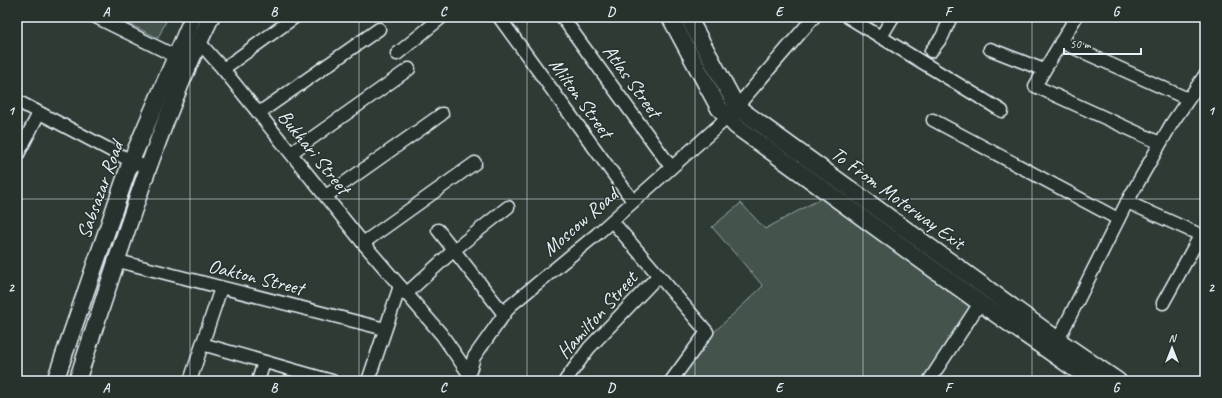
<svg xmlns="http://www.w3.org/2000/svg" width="1222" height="398" viewBox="0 0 1222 398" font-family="Caveat,sans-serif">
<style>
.green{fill:#45524e;stroke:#96a2a3}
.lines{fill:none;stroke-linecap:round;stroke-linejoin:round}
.minor-casing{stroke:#e8f1f8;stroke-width:15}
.major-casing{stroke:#e8f1f8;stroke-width:19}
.minor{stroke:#26332d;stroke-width:12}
.major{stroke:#26332d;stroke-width:16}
.grid{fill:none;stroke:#e8f1f8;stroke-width:1;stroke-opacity:0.55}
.labels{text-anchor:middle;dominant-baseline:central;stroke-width:3;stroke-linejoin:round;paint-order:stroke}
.street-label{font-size:20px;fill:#e8f1f8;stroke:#26332d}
.neatline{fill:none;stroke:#e8f1f8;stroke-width:1.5}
.grid-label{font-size:13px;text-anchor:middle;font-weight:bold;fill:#e8f1f8}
</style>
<rect width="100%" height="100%" fill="#2e3b35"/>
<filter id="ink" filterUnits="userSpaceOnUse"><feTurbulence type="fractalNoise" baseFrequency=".025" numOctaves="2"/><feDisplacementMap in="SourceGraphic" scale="8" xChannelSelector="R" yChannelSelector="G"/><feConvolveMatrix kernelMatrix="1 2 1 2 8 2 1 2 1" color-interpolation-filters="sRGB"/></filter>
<g filter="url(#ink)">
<!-- green -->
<g class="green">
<path d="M115,17H168L158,38Z"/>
<path d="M829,194L980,303L929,381H671L711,335L763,286L712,227L741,203L765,229Z"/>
</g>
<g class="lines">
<!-- minor casing -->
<g class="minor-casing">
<g id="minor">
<path d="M96,17L175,56"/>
<path d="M499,17L633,201"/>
<path d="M562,17L671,167"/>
<path d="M848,17L1002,111"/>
<path d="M1076,17L1035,86L1160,143"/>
<path d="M881,37L893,17"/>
<path d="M199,42L223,69L363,243L442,335L469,374"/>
<path d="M1061,42L1188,99"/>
<path d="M990,49L1044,70"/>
<path d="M931,51L942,37L951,17"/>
<path d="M397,54L442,17"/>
<path d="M223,69L295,17"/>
<path d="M17,101L131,161L149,168"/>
<path d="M259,113L379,29"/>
<path d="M933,120L1118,219"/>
<path d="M291,153L409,69"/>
<path d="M17,156L39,113"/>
<path d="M326,196L442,114"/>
<path d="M1127,202L1205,237"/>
<path d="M612,221L707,332L671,381"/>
<path d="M438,230L504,314"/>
<path d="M363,243L475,163"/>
<path d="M118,261L385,329"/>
<path d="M406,294L454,250L508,207"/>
<path d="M1163,303L1200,236"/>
<path d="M1058,340L1127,202L1172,123L1205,75"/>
<path d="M202,344L332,381"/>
<path d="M190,381L221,288"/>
<path d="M258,381L264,362"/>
<path d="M368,381L400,286"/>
<path d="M467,381L474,357L510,306L597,234L727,118L814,17"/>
<path d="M565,381L589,348L658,276"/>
<path d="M929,381L980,303"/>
</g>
</g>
<!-- major casing -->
<g class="major-casing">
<g id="major">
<path d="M670,17L719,108L736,126L980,303L1092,381"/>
<path d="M688,17L737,107L1058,340L1118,381"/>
<path d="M55,381L131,161L193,17"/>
<path d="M77,381C118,259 154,133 211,17"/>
</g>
</g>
<!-- minor -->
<use href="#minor" class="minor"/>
<!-- major -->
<use href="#major" class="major"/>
</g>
</g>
<!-- grid -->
<path class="grid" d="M190,17V381M359,17V381M527,17V381M695,17V381M863,17V381M1032,17V381M17,199H1205"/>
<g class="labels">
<!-- street labels -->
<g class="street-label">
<text transform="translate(632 81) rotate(54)">Atlas Street</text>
<text transform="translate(581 98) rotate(54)">Milton Street</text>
<text transform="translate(314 152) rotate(51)">Bukhari Street</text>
<text transform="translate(100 190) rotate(-70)">Sabsazar Road</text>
<text transform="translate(898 198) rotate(36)">To From Moterway Exit</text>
<text transform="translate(580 222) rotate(-41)">Moscow Road</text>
<text transform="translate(256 277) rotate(14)">Oakton Street</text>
<text transform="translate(597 315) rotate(-48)">Hamilton Street</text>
</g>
</g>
<!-- margin -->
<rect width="1222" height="398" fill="none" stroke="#26332d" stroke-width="44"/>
<!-- north arrow -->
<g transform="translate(1172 348)" stroke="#26332d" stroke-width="3" paint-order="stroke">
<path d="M0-3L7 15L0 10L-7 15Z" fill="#e8f1f8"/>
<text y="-6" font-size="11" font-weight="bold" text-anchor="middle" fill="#e8f1f8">N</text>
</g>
<!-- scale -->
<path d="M1064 48v6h77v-6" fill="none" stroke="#e8f1f8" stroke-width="2"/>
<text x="1070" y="48" font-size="12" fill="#e8f1f8" stroke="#26332d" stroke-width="3" paint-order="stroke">50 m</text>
<rect x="22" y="22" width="1178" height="354" class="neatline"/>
<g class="grid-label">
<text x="106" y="16">A</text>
<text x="274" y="16">B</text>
<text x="443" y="16">C</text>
<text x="611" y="16">D</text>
<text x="779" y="16">E</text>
<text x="948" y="16">F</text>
<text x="1116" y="16">G</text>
<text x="11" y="115">1</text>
<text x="1211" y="115">1</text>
<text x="11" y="292">2</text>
<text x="1211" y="292">2</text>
<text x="106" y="392">A</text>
<text x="274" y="392">B</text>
<text x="443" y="392">C</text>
<text x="611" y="392">D</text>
<text x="779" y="392">E</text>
<text x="948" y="392">F</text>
<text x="1116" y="392">G</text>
</g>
</svg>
